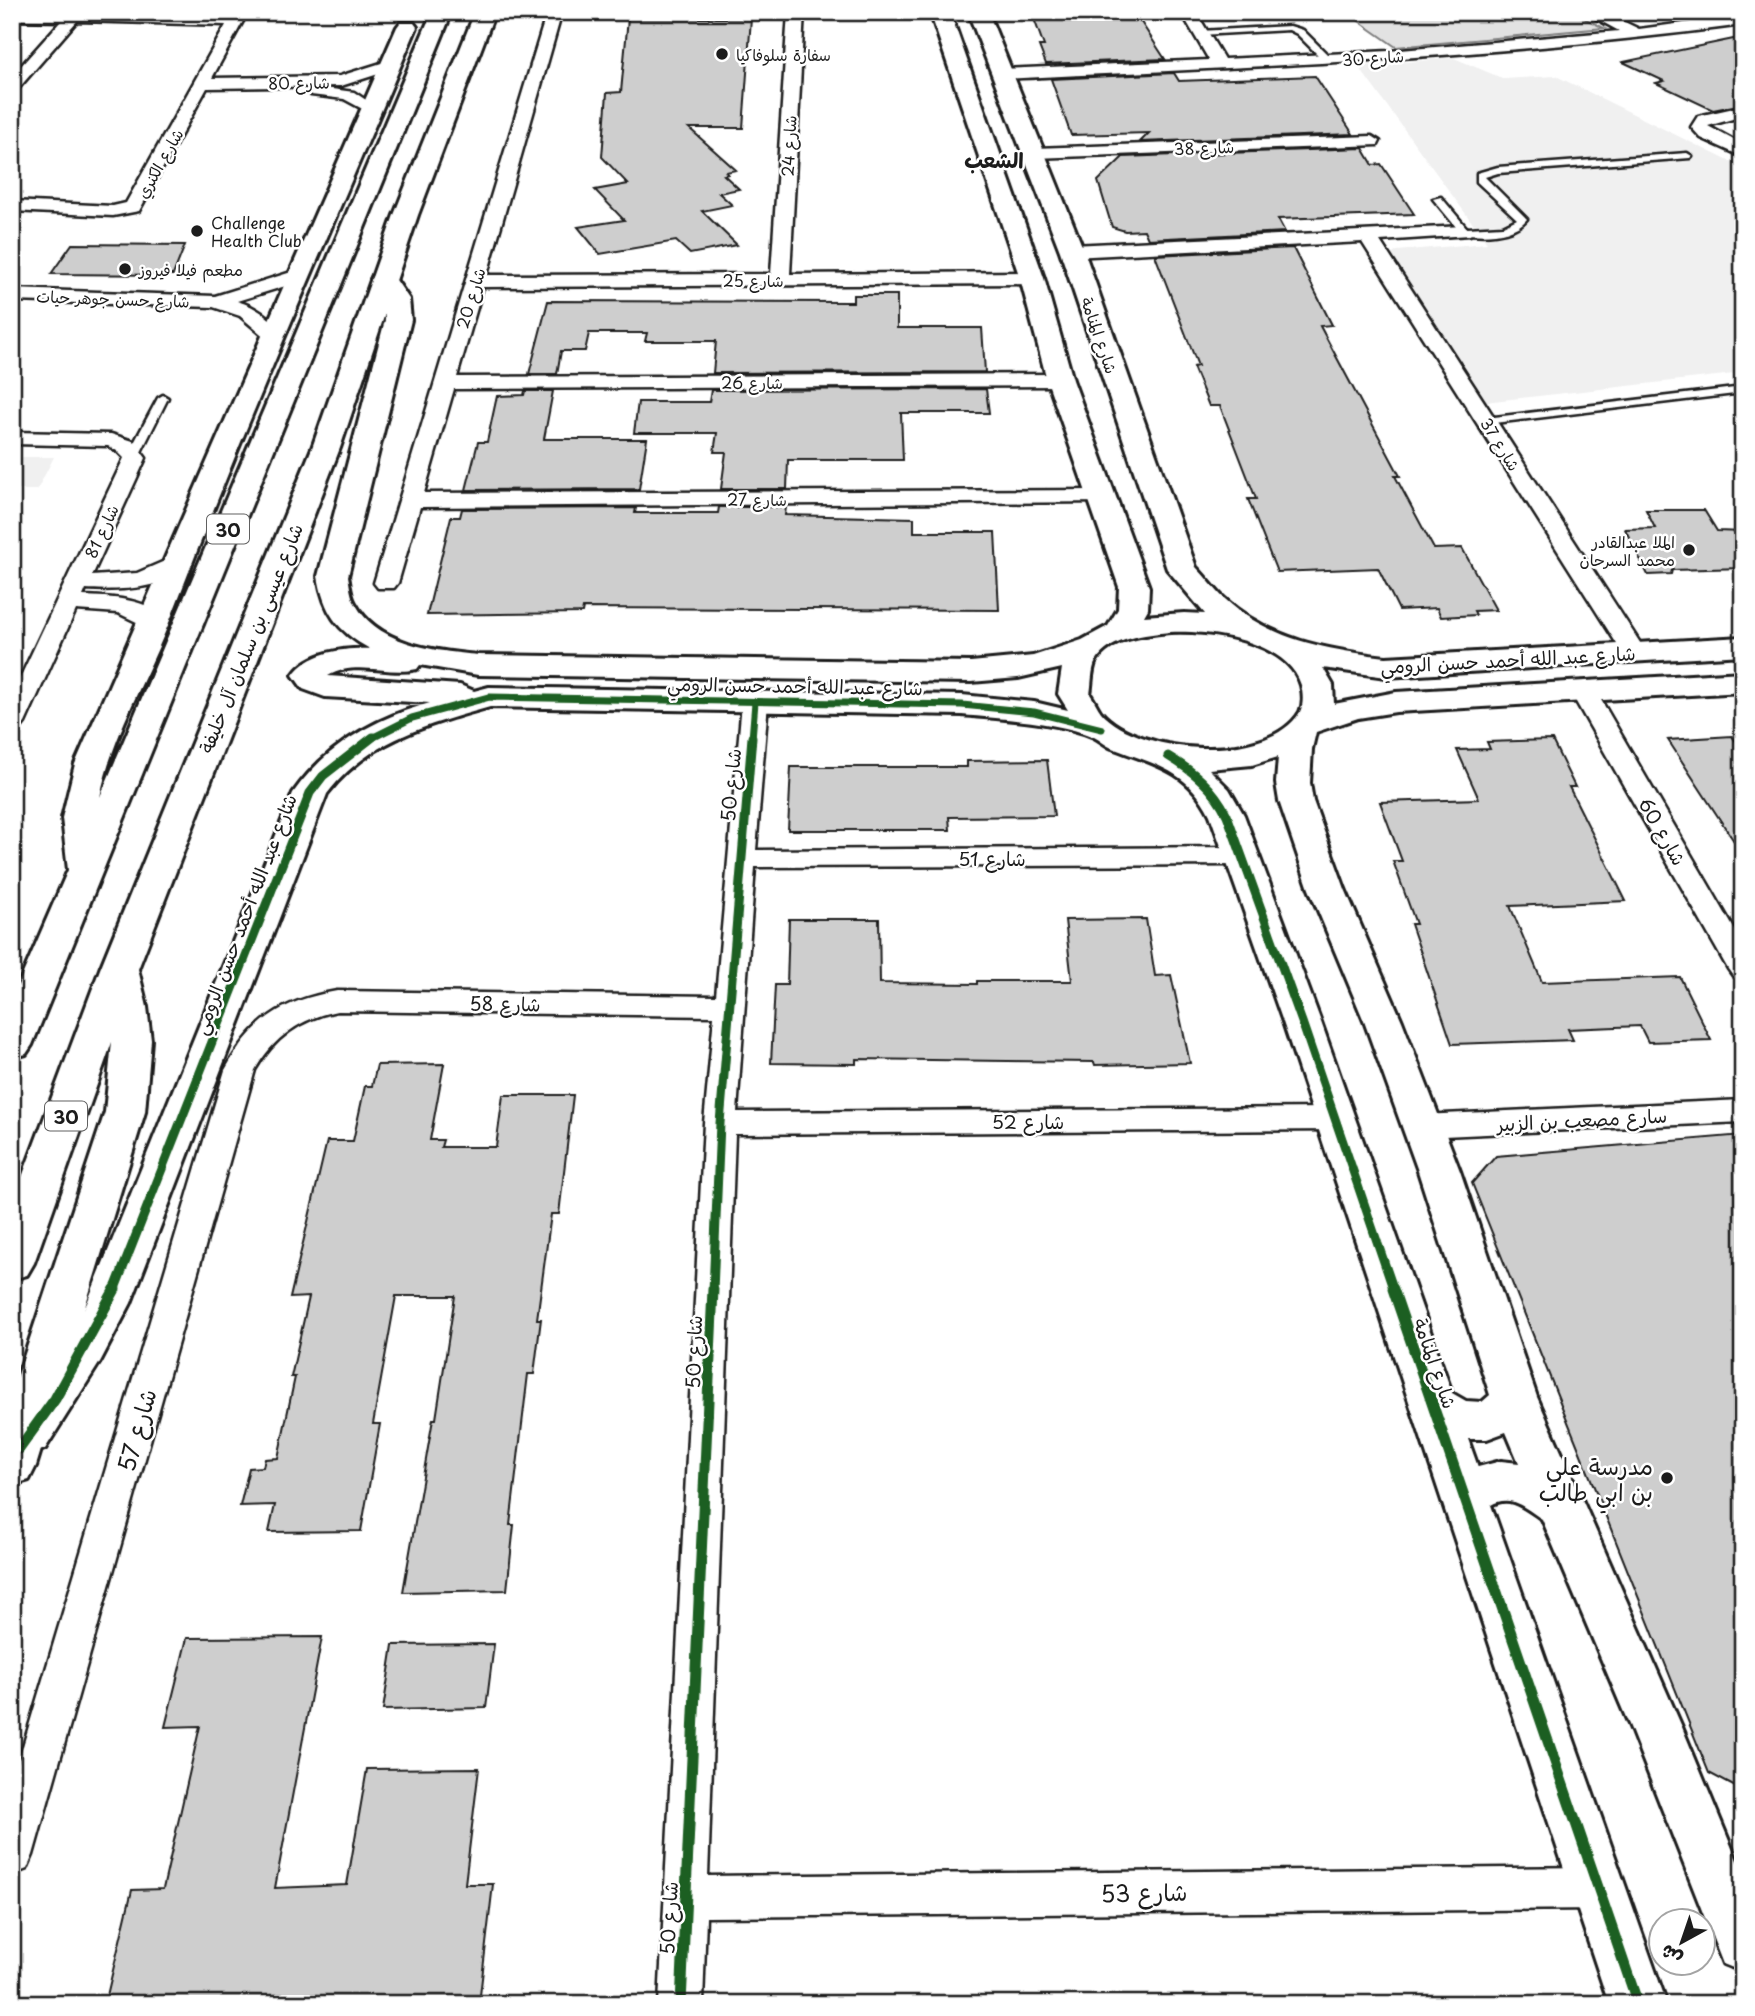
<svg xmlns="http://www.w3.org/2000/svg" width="1755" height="2016" viewBox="0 0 1755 2016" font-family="'Playpen Sans','Playpen Sans Arabic',sans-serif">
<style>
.built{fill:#f0f0f0}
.green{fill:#e2e2e2;stroke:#7f7f7f;stroke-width:2}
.building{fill:#cecece;stroke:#1c1c1c;stroke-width:2}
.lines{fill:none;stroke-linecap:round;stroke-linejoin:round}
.service-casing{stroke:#1c1c1c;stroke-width:5}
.minor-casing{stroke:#1c1c1c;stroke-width:5}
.tertiary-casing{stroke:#1c1c1c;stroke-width:6}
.motorway-casing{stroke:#1c1c1c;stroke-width:6}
.service{fill:#fff;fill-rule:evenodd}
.minor{fill:#fff;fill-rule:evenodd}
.tertiary{fill:#fff;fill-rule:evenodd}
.motorway{fill:#fff;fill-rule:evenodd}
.cycleway-far2-casing{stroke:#fff;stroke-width:10}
.cycleway-far1-casing{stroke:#fff;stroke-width:13}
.cycleway-casing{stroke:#fff;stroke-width:16}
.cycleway-far2{stroke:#1b5e20;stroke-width:7}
.cycleway-far1{stroke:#1b5e20;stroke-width:9}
.cycleway{stroke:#1b5e20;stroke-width:11}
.poi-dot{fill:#1c1c1c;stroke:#fff;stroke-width:2.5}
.labels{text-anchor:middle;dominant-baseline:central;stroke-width:5;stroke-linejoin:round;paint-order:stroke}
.far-poi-label{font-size:16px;fill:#1c1c1c;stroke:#fff;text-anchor:start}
.far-street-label{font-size:16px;fill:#1c1c1c;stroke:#fff}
.shield{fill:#fff;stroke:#606060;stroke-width:2}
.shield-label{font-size:18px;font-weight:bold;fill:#1c1c1c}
.street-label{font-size:19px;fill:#1c1c1c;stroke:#fff}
.far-district-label{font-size:21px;font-weight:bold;fill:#1c1c1c;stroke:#fff}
.near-street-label{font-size:23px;fill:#1c1c1c;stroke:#fff}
.near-poi-label{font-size:23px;fill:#1c1c1c;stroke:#fff;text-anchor:end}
</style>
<rect width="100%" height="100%" fill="#fff"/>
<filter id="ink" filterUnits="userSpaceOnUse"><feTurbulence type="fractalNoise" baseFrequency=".0143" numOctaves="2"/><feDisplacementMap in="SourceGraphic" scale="14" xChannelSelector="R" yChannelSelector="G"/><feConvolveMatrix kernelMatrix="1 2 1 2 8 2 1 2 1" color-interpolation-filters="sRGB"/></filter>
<g filter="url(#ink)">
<!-- built -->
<g class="built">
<path d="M1454,58L1504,79L1556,76L1743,168V373L1475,403L1388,257L1397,251L1487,243L1358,66Z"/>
<path d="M12,457H54L37,490H12Z"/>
</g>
<!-- green -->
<path class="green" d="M1346,12H1572L1604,28L1396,47Z"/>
<!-- building -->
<g class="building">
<path d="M1135,13L1165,59L1046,64L1039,46H1044L1033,16Z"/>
<path d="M628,18H751L743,128H689L736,170L726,172L728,174L724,175L739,189L719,193L732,205L702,211L737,245L690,254L676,241L600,254L578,227L624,220L595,190L628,184L602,157L607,93L621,92Z"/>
<path d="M1743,37V104L1713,110L1656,83L1664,81L1623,62Z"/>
<path d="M1174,73L1179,81L1315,76L1353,134L1140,142L1149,133L1071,135L1051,79Z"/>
<path d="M1363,148L1373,165L1381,164L1414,214L1278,219L1285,232L1148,239L1144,230L1125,231L1112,227L1098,181L1123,157Z"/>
<path d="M72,244L185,245L173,275L51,274Z"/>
<path d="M1293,248L1332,325L1320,326L1400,476H1395L1434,549L1462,548L1496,610L1474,611L1476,615L1441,617L1437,608L1399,610L1378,568L1277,572L1248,499H1256L1220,406H1209L1193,367L1198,366L1155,255Z"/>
<path d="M853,295H897V328H982L985,372L713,373L716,341H645L647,333H589L585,351H561L557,374H529L548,301L853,302Z"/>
<path d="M986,389L989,413H901L903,460H788L787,489H721L726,452H714L717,433H634L638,402H709L711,390Z"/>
<path d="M525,391H553L544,439H647L639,489L466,490L478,442H487L497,396L524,395Z"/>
<path d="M719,507H786L785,515L914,518V532H995L999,610L583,608L582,613L427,615L451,517H460L462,509L636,508L635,513H718Z"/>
<path d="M1646,510H1704L1717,531L1743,532V568L1672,570L1671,574L1648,575L1625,529L1655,528Z"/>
<path d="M1732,736L1743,752V855L1668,740Z"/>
<path d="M1552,740L1575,787H1569L1626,901L1510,906L1542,982L1680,977L1711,1040L1648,1042L1640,1026L1568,1029L1573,1040L1452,1044L1411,924H1416L1393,861H1402L1380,802L1479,799L1457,750L1490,749L1487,742Z"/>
<path d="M1047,760L1054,816L949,817L950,830H788L791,767H967V761Z"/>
<path d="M789,919H879L880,983L977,984V981H1072L1065,920L1146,919L1155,976L1171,975L1190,1063L1095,1065L1094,1062L856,1059V1064L771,1063L775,985H787Z"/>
<path d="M444,1064L430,1140H443L441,1147H496L503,1095H573L559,1214H551L537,1319H541L534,1374H528L510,1525H514L507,1590L403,1592L433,1419H436L455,1296H396L373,1424H380L361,1531L269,1532L275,1505L240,1506L249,1468L263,1467L265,1459L278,1458L295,1377H291L309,1297L290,1298L327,1141H353L365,1086H372L377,1065Z"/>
<path d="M1743,1135V1791L1709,1773L1472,1183L1496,1156Z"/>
<path d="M322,1637L275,1888L347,1885L367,1769L479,1768L465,1884H493L479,2004H105L132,1890L163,1889L200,1726L165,1727L187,1638Z"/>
<path d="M494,1644L486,1708L383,1710L393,1645Z"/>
</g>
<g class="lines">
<!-- service casing -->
<g class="service-casing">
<g id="service">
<path d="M1290,26L1303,30L1331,58V62H1325L1297,34L1289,30L1200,35L1196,33L1200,31Z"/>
<path d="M1687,153L1692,156L1690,158L1498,173L1485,177L1527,219C1512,237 1481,236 1461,233L1433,199L1441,197L1467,228L1503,226L1517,219L1477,182V173L1498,167Z"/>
<path d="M1743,387V393L1486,424L1480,421L1486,418Z"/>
<path d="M163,395L168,398L140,454L130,456L128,454L158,398Z"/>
</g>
</g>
<!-- minor casing -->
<g class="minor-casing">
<g id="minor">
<path d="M12,12L231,16L233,12H248L212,78L340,76L391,60L399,65L397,68L341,86L207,88L139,211L113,216L12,211V201L113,206L126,203L226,25L77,21L18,89L12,91V76L61,21L12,20Z"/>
<path d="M547,12H562L487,275L771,274L788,12H804L790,274L1032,272L1041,278L1032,284L483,287L457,377L1060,374L1067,376L1070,380L1067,384L1060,386L454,389L424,493L1102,490L1110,492L1113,497L1110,502L420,507L398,583L394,588H378L374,583Z"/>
<path d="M1181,12H1196L1224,59L1389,51L1619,31L1584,12H1604L1639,29L1743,15V25C1496,58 1249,67 1001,79L993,74L1001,69L1209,60Z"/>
<path d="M317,87L354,92L378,108L370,113L344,99L311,95L309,92Z"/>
<path d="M1743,106V116L1708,126L1743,145V157L1701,138L1691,127L1698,116Z"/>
<path d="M1372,136L1380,141L1378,145L1035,158L1026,153L1035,148Z"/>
<path d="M1464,226L1473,231L1470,235L1380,241L1646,652L1643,657L1634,659L1625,657L1622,652L1362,242L1072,257L1063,251L1072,245Z"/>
<path d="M301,269L310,275L308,279L237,301C257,307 272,318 284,335L281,339H267L240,316L213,307L12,301V289L215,296Z"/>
<path d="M12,432L111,434L133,441L146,458L92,576L137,573L167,560H183L187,565C170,590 113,591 86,589L83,596C109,597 151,598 168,622L165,627L156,629L147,627L118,613L76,610L25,723L21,728L12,731V695L124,458L117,451L108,446L12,444Z"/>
<path d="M1584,685L1593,688L1597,693L1743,944V979L1733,976L1728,969L1571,693L1575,688Z"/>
<path d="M755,694L764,697L768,702L756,850L1242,847L1252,850L1256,856L1252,862L1242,865L755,867L737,1112L1335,1108L1346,1111L1351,1119L1346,1127L1335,1130L735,1134L708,1876L1600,1867L1615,1873L1621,1888L1615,1903L1600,1909L706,1917L703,2004H659L704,1123L714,1016L337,1011C301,1018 273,1038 255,1070L33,1855L27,1869L12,1875V1783L225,1070C253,1020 281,1001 337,991L716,996L742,702L746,697Z"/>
<path d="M1743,1100V1122L1422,1137L1411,1134L1406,1126L1411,1118L1422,1115Z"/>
</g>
</g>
<!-- tertiary casing -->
<g class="tertiary-casing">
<path id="tertiary" d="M930,12H950L1044,278L1073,380L1149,587L1148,609L1144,616L1184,613L1205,614L1167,569L1060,251L968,12H988L1084,251L1196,567C1206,577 1215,590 1225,599C1269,640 1329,650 1386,657L1743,637V655L1386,677L1323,668L1333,685L1334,704L1396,692L1743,672V692L1396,712L1358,718L1316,732L1312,749L1310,783L1313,801L1345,889L1402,1021L1460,1171L1537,1397L1682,1727L1743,1875V1972L1723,1964L1630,1727L1542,1519C1526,1509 1511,1493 1491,1505L1667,2004H1609L1283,1022L1210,815C1188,770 1154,764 1112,748C1105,745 1100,740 1094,737C1057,721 1002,719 962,715L490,707C429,724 367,741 327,794L131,1303L100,1362L45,1449L28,1455L12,1450V1421L68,1338L87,1303L293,793C326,746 375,718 430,703L325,697L303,689L293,675C309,652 344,648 370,649C337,631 324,612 318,576L385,320V299L371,279L374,274L383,272L392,274L409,299L411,320L348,576C350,585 350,595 355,603C377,645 436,651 478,655L971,662L1033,656L1082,640L1108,626L1118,609L1119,587L1047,380L1020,278ZM1170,632C1209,630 1287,640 1301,685C1303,693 1304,704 1300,712C1268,765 1138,755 1101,712C1097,707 1094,699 1090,694C1092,684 1091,670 1096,661C1110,638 1146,634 1170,632ZM420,665L478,675L971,682L1018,678L1062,668L1058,694L1068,710L1034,702L962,695L489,687L474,691L460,685L328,676C356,659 388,676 417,669ZM1278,757L1276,783L1279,801L1309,889L1364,1021L1418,1171L1490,1395L1482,1402L1466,1401L1452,1393L1321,1022L1244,815L1229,789L1209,769L1252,765ZM1506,1432L1519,1463L1501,1461L1478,1467L1468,1439H1487Z"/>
</g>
<!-- motorway casing -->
<g class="motorway-casing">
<g id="motorway">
<path d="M432,12H452L32,1045L26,1054L12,1058V999L68,870L62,818L75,764L397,27L400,23H414L417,27C334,222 248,417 172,615C149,675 113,733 100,797Z"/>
<path d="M475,12H495L418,215L340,448L138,969L147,1007L151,1040L145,1112L36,1466L29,1480L12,1485V1393L105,1112L112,1042L34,1263L27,1275L12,1279V1204L100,969L312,448L394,215Z"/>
</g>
</g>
<!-- service -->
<use href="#service" class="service"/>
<!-- minor -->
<use href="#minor" class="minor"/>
<!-- tertiary -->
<use href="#tertiary" class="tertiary"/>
<!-- motorway -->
<use href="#motorway" class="motorway"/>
<!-- cycleway-far2 casing -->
<g class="cycleway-far2-casing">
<g id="cycleway-far2">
<path d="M370,739L412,718L489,697L962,705L1034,712L1102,729"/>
<path d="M752,739L755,702"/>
</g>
</g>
<!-- cycleway-far1 casing -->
<g class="cycleway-far1-casing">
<g id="cycleway-far1">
<path d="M1168,756C1193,771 1214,788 1227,815L1302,1022L1394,1291"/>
<path d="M114,1291L310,793L323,776L373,737"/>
<path d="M713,1291L720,1123L752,737"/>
</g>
</g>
<!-- cycleway casing -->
<g class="cycleway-casing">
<g id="cycleway">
<path d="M1393,1289L1638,2004"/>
<path d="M19,1449L55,1399L115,1289"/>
<path d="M681,2004L713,1289"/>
</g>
</g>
<!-- cycleway-far2 -->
<use href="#cycleway-far2" class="cycleway-far2"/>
<!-- cycleway-far1 -->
<use href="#cycleway-far1" class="cycleway-far1"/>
<!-- cycleway -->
<use href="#cycleway" class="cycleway"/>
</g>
</g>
<!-- markers -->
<g class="poi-dot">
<circle cx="722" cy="54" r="7"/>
<circle cx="197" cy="231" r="7"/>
<circle cx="125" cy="269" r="7"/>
<circle cx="1689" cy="550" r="7"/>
<circle cx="1667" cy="1478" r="7"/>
</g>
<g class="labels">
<!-- far-poi labels -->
<g class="far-poi-label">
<text x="736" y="54">سفارة سلوفاكيا</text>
<text x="211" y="222">Challenge<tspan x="211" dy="18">Health Club</tspan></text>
<text x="139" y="269">مطعم فيلا فيروز</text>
<text x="1675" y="541" text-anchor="end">الملا عبدالقادر<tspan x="1675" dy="18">محمد السرحان</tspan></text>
</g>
<!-- far-street labels -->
<g class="far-street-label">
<text transform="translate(1373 57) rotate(-4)">شارع 30</text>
<text transform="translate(299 82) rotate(-1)">شارع 80</text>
<text transform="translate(788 146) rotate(-87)">شارع 24</text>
<text transform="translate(1204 147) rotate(-2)">شارع 38</text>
<text transform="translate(159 163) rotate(-60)">شارع الكنري</text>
<text x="753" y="280">شارع 25</text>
<text transform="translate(113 298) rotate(2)">شارع حسن جوهر حيات</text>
<text transform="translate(470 298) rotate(-73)">شارع 20</text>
<text transform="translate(1100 335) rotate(71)">شارع المنامة</text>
<text x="752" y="382">شارع 26</text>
<text transform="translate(1501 444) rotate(58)">شارع 37</text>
<text x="757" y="499">شارع 27</text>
<text transform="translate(101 531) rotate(-65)">شارع 81</text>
</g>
<!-- shield labels -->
<g class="shield">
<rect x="207" y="514.5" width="42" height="29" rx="5"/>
<rect x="45" y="1101.5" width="42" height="29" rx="5"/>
</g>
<g class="shield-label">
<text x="228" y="529">30</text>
<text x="66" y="1116">30</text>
</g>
<!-- street labels -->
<g class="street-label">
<text transform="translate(250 638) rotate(-68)">شارع عيسى بن سلمان آل خليفة</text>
<text transform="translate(1508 659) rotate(-3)">شارع عبد الله أحمد حسن الرومي</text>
<text transform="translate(795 685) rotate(1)">شارع عبد الله أحمد حسن الرومي</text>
<text transform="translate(730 785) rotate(-85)">شارع 50</text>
<text transform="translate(1663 831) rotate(60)">شارع 60</text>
<text x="992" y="858">شارع 51</text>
<text transform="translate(244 914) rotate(-69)">شارع عبد الله أحمد حسن الرومي</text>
<text transform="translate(505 1003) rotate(1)">شارع 58</text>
<text transform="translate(1582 1119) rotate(-3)">سارع مصعب بن الزبير</text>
<text x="1028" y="1121">شارع 52</text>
<text transform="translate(693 1352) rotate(-88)">شارع 50</text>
<text transform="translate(1436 1363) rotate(71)">شارع المنامة</text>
<text transform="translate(668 1918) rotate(-87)">شارع 50</text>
</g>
<!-- far-district labels -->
<g class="far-district-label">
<text x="994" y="159">الشعب</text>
</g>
<!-- near-street labels -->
<g class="near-street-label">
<text transform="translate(136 1430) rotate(-74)">شارع 57</text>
<text transform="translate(1144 1892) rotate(-1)">شارع 53</text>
</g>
<!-- near-poi labels -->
<g class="near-poi-label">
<text x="1653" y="1465">مدرسة علي<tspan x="1653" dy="26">بن ابي طالب</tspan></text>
</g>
</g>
<!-- margin -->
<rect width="1755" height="2016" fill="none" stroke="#fff" stroke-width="42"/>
<rect x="21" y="21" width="1713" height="1974" fill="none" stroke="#1c1c1c" stroke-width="2.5" filter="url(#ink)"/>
<!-- north arrow -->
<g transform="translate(1682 1942) rotate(220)"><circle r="33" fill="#ffffff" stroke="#a4a4a4" stroke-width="2"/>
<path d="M0-5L12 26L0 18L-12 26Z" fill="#1c1c1c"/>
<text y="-10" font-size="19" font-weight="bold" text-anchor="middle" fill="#1c1c1c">ش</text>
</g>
</svg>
